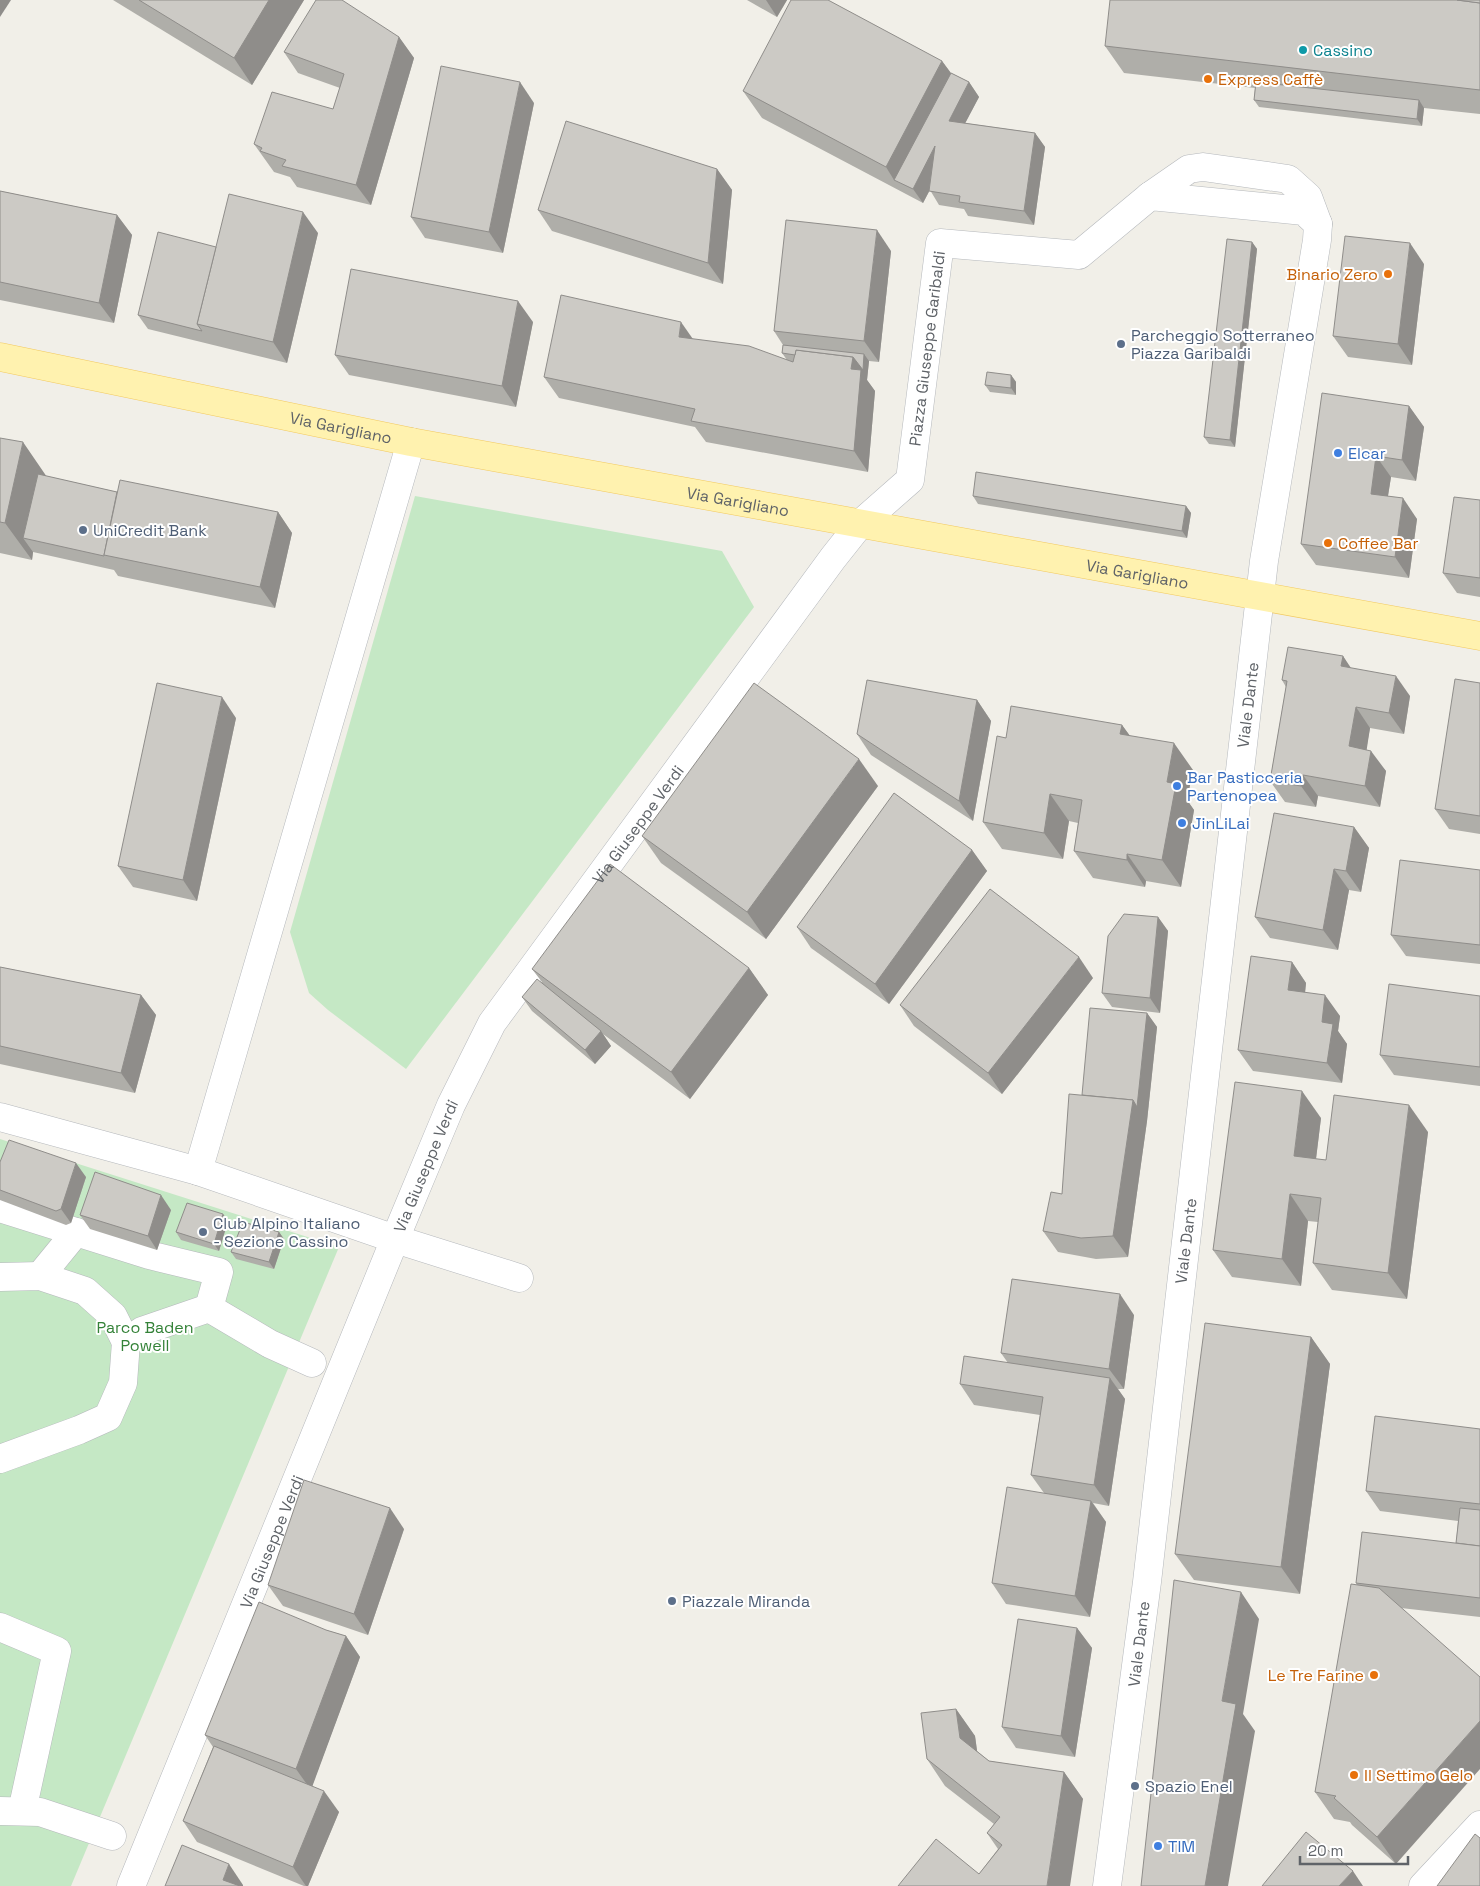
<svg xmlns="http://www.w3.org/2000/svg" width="1480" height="1886" viewBox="0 0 1480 1886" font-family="'Space Grotesk',sans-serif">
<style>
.green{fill:#c5e8c5}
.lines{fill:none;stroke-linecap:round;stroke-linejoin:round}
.minor-casing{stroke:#b5b8bc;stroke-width:29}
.major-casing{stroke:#f2c960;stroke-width:29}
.minor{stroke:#fff;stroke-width:28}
.major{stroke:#fff2af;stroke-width:28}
.wall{fill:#afaea9}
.shaded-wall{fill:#8f8d8a}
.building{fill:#cccac5;stroke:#8f8d8a}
.culture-dot{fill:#0f9aa8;stroke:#fff;stroke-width:2}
.food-dot{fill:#e8710a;stroke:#fff;stroke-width:2}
.service-dot{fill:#5c6f8a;stroke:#fff;stroke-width:2}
.shop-dot{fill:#3f7fe0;stroke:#fff;stroke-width:2}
.labels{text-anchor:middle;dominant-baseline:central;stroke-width:4;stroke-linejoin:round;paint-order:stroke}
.culture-label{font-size:16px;fill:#0d838f;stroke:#fff;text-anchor:start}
.food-label{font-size:16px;fill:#c56008;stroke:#fff;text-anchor:start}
.service-label{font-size:16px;fill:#4e5e75;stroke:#fff;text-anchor:start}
.street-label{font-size:16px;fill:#5f6368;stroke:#fff}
.shop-label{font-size:16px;fill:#366cbe;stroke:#fff;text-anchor:start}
.park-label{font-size:16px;fill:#348238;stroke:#fff}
</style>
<rect width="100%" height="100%" fill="#f1efe8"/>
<!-- green -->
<g class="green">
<path d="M415,496L722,551L754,607L406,1069L328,1010L309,993L290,932Z"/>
<path d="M0,1139L339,1247L71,1886H0Z"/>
</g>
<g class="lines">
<!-- minor casing -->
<g class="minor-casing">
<g id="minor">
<path d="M1150,196L1189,169L1203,167L1288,179L1308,197L1318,224"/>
<path d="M0,1117L198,1171L395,1239L519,1278"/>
<path d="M198,1171L411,442"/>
<path d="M0,1208L149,1255L219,1272L209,1308"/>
<path d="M40,1276L76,1232"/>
<path d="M0,1277L40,1276L85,1291L113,1316L126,1342"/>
<path d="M0,1459L79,1430L108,1417L123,1383L126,1342L142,1331L209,1308L270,1344L312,1363"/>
<path d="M0,1627L57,1651L22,1811"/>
<path d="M0,1811L40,1812L112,1836"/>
<path id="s1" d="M131,1886L395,1239L451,1105L492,1023L833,558L860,524L910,480L940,243L1079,255L1150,196L1304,211L1318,224L1317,240L1264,561L1147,1582L1107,1886"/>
<path d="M1423,1886L1480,1825"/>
</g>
</g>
<!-- major casing -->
<g class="major-casing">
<g id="major">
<path id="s2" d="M0,357L411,442L1480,636"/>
</g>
</g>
<!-- minor -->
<use href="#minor" class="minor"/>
<!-- major -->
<use href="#major" class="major"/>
</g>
<!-- wall -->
<g class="wall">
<path d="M113,0H304L252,85Z"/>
<path d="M747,0H787L777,17Z"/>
<path d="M1480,0V114L1424,108L1422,126L1259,107L1254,100L1255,88L1124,73L1105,46Z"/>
<path d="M399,37L414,58L371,205L297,187L290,177L274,172L254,144L333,109L340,88L298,73L284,52Z"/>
<path d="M942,61L951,73L969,82L979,97L965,123L1035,133L1045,147L1034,225L968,216L964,209L939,205L930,190L923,203L762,118L743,91Z"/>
<path d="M534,103L503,253L425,238L411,217Z"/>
<path d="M717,169L732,190L723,284L552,231L538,210Z"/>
<path d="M0,191L117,215L132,235L114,323L0,300Z"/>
<path d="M318,233L287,363L148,329L138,315L216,247Z"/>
<path d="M1252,242L1257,249L1235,447L1209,444L1204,437Z"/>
<path d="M891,251L879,362L869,361L867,380L875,391L868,472L706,442L695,427L559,398L544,377L693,339L787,360L782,353L783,345L774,331Z"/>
<path d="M1424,264L1412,365L1348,357L1333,336Z"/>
<path d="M533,322L516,407L349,375L335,355Z"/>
<path d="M1011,375L1016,382V395L990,392L985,385Z"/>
<path d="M1409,406L1424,427L1416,481L1391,477L1388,496L1417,519L1409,578L1316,565L1301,544Z"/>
<path d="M0,438L46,476L117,492L278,512L292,533L275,608L118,576L114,570L33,552L32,560L0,553Z"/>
<path d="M973,496L1186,506L1191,513L1187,538L978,504Z"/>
<path d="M1480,500V597L1457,593L1443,573Z"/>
<path d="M1343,656L1350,668L1410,696L1404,734L1370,728L1366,750L1386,771L1380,807L1318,796L1316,807L1285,802L1270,781L1286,687L1282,680Z"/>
<path d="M1480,683V834L1449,829L1435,809Z"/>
<path d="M977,700L991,721L973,821L871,755L857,734Z"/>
<path d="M236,718L197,901L133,887L118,866Z"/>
<path d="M1122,725L1130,736L1193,770L1187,800L1194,810L1181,887L1146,881L1145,887L1093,878L1074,851L1078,823L1069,821L1063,859L1002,849L983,822L1006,738Z"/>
<path d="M878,786L766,939L661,863L642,836Z"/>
<path d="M1354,827L1369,848L1361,892L1349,890L1338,950L1270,938L1255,917Z"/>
<path d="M972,850L987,871L889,1004L811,948L797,927Z"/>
<path d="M1480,870V964L1406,956L1391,935Z"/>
<path d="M1158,917L1168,931L1160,1013L1112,1007L1102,993Z"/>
<path d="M1292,962L1306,983L1305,993L1340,1016L1338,1031L1347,1044L1342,1083L1253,1071L1238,1050Z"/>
<path d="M0,967L141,995L156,1015L135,1093L0,1064Z"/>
<path d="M749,968L768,995L690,1099L603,1034L611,1046L595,1064L532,1011L522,997L542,982L532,969Z"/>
<path d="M1093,978L1002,1094L914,1026L900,1005Z"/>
<path d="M1480,996V1086L1394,1075L1380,1055Z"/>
<path d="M1147,1013L1157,1027L1147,1121L1128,1257L1096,1259L1058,1252L1043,1231L1062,1194L1082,1095Z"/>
<path d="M1321,1118L1316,1159L1326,1160L1428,1132L1407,1299L1332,1290L1313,1263L1318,1222L1308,1221L1301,1286L1232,1277L1213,1250Z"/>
<path d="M0,1162L86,1177L71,1223L66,1225L0,1200Z"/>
<path d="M171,1210L157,1250L90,1229L80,1215Z"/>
<path d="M223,1214L228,1221L219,1251L181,1240L176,1232Z"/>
<path d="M279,1232L284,1239L274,1269L236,1259L231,1252Z"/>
<path d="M1134,1315L1124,1389H1118L1125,1399L1109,1506L1093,1503L1106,1522L1090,1617L1006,1604L992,1583L1044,1493L1031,1475L1040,1415L974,1405L960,1384L1008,1363L1001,1353Z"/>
<path d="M1311,1337L1330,1364L1300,1594L1194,1580L1175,1554Z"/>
<path d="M1480,1429V1617L1401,1608L1396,1864L1352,1825L1350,1822L1334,1819L1315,1792L1357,1585L1356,1583L1456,1543L1458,1521L1380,1511L1366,1491Z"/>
<path d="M404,1529L368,1635L283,1606L268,1585Z"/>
<path d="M1077,1628L1092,1648L1075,1757L1016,1748L1002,1727Z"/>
<path d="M326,1630L346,1636L360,1657L312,1786L339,1812L308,1886H304L197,1842L183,1821L213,1747L205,1735Z"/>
<path d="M956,1709L975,1736L977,1751L989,1761L1064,1772L1083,1799L979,1874L998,1849L987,1833L994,1824L945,1786L927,1759Z"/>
</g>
<!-- shaded-wall -->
<g class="shaded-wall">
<path d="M0,0H11L0,17Z"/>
<path d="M269,0H304L252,85L234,58Z"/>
<path d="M766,0H787L777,17Z"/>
<path d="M399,37L414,58L371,205L356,185Z"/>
<path d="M942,61L961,87L894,180L886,167Z"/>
<path d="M520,82L534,103L503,253L489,232Z"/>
<path d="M969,82L979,97L959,135L949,121Z"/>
<path d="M1419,100L1424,108L1422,126L1417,119Z"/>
<path d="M1035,133L1045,147L1034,225L1024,211Z"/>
<path d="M935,146L945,160L923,203L913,189Z"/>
<path d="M717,169L732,190L723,284L708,263Z"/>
<path d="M303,212L318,233L287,363L273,342Z"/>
<path d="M117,215L132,235L114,323L99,303Z"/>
<path d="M877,230L891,251L879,362L864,341Z"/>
<path d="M1252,242L1257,249L1235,447L1230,440Z"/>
<path d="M1410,243L1424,264L1412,365L1398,344Z"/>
<path d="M518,301L533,322L516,407L502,386Z"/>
<path d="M681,322L695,342L679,337Z"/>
<path d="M864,354L869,361L867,380L875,391L868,472L854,451L851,369L853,357Z"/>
<path d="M1011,375L1016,382V395L1011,388Z"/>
<path d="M1409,406L1424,427L1416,481L1402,460Z"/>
<path d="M23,442L49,480L23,538L33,552L32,560L5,523Z"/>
<path d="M1376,456L1391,477L1385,514L1371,494Z"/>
<path d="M1403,498L1417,519L1409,578L1395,557Z"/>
<path d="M1186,506L1191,513L1187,538L1182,531Z"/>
<path d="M278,512L292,533L275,608L260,587Z"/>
<path d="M1343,656L1357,677L1341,666Z"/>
<path d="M1396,676L1410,696L1404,734L1389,713Z"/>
<path d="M222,697L236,718L197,901L183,880Z"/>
<path d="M977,700L991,721L973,821L959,801Z"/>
<path d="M1356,707L1370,728L1364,767L1349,746Z"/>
<path d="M1122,725L1141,751L1120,734Z"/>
<path d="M1174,743L1193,770L1187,800L1194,810L1181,887L1162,860L1167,782Z"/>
<path d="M1371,751L1386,771L1380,807L1365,786Z"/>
<path d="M859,759L878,786L766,939L747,912Z"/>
<path d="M1303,775L1318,796L1316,807L1301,786Z"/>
<path d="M1050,794L1069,821L1063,859L1044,833Z"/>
<path d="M1354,827L1369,848L1361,892L1346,871Z"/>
<path d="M972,850L987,871L889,1004L875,984Z"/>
<path d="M1127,854L1146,881L1145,887L1127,860Z"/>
<path d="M1334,869L1349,890L1338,950L1323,930Z"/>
<path d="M1158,917L1168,931L1160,1013L1150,998Z"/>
<path d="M1079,957L1093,978L1002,1094L988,1073Z"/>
<path d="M1292,962L1306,983L1303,1011L1288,990Z"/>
<path d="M749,968L768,995L690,1099L671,1072Z"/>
<path d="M141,995L156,1015L135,1093L121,1073Z"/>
<path d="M1325,995L1340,1016L1338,1031L1347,1044L1342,1083L1327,1063L1322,1022Z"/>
<path d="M1147,1013L1157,1027L1147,1121L1128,1257L1113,1236L1133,1100Z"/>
<path d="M601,1031L611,1046L595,1064L585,1050Z"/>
<path d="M1302,1091L1321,1118L1313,1183L1294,1156Z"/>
<path d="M1409,1105L1428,1132L1407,1299L1388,1273Z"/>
<path d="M76,1163L86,1177L71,1223L61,1209Z"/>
<path d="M1290,1194L1308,1221L1301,1286L1282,1259Z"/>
<path d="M161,1195L171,1210L157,1250L148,1236Z"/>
<path d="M223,1214L228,1221L219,1251L214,1244Z"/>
<path d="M279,1232L284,1239L274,1269L269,1262Z"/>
<path d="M1120,1294L1134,1315L1124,1389L1109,1369Z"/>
<path d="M1311,1337L1330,1364L1300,1594L1281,1567Z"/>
<path d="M1110,1378L1125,1399L1109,1506L1094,1485Z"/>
<path d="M1091,1501L1106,1522L1090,1617L1075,1596Z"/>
<path d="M390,1508L404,1529L368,1635L354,1614Z"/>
<path d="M1241,1592L1259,1619L1243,1714L1255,1731L1228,1886H1205L1222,1701Z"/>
<path d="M1077,1628L1092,1648L1075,1757L1061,1736Z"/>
<path d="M346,1636L360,1657L311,1790L296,1769Z"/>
<path d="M956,1709L975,1736L979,1765L960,1738Z"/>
<path d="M1480,1721V1769L1396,1864L1377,1837Z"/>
<path d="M1064,1772L1083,1799L1070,1886H1047Z"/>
<path d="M324,1791L339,1812L308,1886H306L293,1867Z"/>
<path d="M229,1864L243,1885V1886H228L223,1880Z"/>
<path d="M1353,1871L1363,1886H1339Z"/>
</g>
<!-- building -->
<g class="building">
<path d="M139,0H269L234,58Z"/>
<path d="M316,0H342L399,37L356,185L282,166L286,160L260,151L262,148L254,144L272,92L333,109L344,74L284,52Z"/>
<path d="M791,0H828L942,61L886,167L743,91Z"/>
<path d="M1110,0H1457L1480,3V90L1105,46Z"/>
<path d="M1457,0H1480V3Z"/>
<path d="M441,66L520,82L489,232L411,217Z"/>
<path d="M951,73L969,82L949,121L1035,133L1024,211L959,202L960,196L929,191L935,146L913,189L894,180Z"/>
<path d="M1256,82L1419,100L1417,119L1254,100Z"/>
<path d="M566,121L717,169L708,263L538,210Z"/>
<path d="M0,191L117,215L99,303L0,282Z"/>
<path d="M229,194L303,212L273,342L197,324Z"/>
<path d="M786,220L877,230L864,341L774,331Z"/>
<path d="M158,232L216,247L197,324L202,331L138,315Z"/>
<path d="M1345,236L1410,243L1398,344L1333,336Z"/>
<path d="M1227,239L1252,242L1230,440L1204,437Z"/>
<path d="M351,269L518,301L502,386L335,355Z"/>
<path d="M561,295L681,322L679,337L749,346L793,362L796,350L853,357L851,369L861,370L854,451L691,421L695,409L544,377Z"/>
<path d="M783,345L864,354L863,370L853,357L796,350L795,355L782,353Z"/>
<path d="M987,372L1011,375V388L985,385Z"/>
<path d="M1322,393L1409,406L1402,460L1376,456L1371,494L1403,498L1395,557L1301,544Z"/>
<path d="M0,438L23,442L5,523L0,522Z"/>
<path d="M976,472L1186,506L1182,531L973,496Z"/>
<path d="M38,474L117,492L104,555V556L23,538Z"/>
<path d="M120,480L278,512L260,587L104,555Z"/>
<path d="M1454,497L1480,500V578L1443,573Z"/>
<path d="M1288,647L1343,656L1341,666L1396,676L1389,713L1356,707L1349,746L1371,751L1365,786L1303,775L1301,786L1270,781L1287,681L1282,680Z"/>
<path d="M1455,679L1480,683V816L1435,809Z"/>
<path d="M867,680L977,700L959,801L857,734Z"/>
<path d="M157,683L222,697L183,880L118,866Z"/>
<path d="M754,683L859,759L747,912L642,836Z"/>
<path d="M1011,706L1122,725L1120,734L1174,743L1167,782L1176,784L1162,860L1127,854V860L1074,851L1082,800L1050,794L1044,833L983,822L997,736L1006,738Z"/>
<path d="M894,793L972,850L875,984L797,927Z"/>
<path d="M1274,813L1354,827L1346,871L1334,869L1323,930L1255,917Z"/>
<path d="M1400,860L1480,870V945L1391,935Z"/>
<path d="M610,864L749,968L671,1072L532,969Z"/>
<path d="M990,889L1079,957L988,1073L900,1005Z"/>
<path d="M1124,914L1158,917L1150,998L1102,993L1108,936Z"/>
<path d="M1251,956L1292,962L1288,990L1325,995L1322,1022L1333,1024L1327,1063L1238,1050Z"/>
<path d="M0,967L141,995L121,1073L0,1046Z"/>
<path d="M537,979L601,1031L585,1050L522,997Z"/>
<path d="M1389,984L1480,996V1067L1380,1055Z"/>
<path d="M1090,1008L1147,1013L1137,1107L1133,1100L1082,1095Z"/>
<path d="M1235,1082L1302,1091L1294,1156L1326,1160L1334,1095L1409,1105L1388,1273L1313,1263L1321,1198L1290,1194L1282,1259L1213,1250Z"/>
<path d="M1069,1094L1133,1100L1113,1236L1081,1238L1043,1231L1051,1192L1062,1194Z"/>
<path d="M9,1140L76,1163L61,1209L56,1211L0,1190V1162Z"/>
<path d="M95,1172L161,1195L148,1236L80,1215Z"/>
<path d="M187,1203L223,1214L214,1244L176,1232Z"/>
<path d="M243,1222L279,1232L269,1262L231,1252Z"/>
<path d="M1012,1279L1120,1294L1109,1369L1001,1353Z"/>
<path d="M1205,1323L1311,1337L1281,1567L1175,1554Z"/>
<path d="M964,1356L1110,1378L1094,1485L1031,1475L1043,1397L960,1384Z"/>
<path d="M1375,1416L1480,1429V1504L1366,1491Z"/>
<path d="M304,1480L390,1508L354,1614L268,1585Z"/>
<path d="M1007,1487L1091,1501L1075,1596L992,1583Z"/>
<path d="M1460,1508L1480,1510V1546L1456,1543Z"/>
<path d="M1362,1532L1480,1546V1598L1356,1583Z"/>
<path d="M1174,1580L1241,1592L1222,1701L1236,1704L1205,1886H1141Z"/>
<path d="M1351,1584L1379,1588L1480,1677V1721L1377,1837L1334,1798L1336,1796L1315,1792Z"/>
<path d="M259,1602L326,1630L346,1636L296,1769L205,1735Z"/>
<path d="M1018,1619L1077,1628L1061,1736L1002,1727Z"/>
<path d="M956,1709L960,1738L989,1761L1064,1772L1047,1886H898L936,1839L979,1874L1002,1845L987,1833L1000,1817L927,1759L921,1713Z"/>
<path d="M214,1746L324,1791L293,1867L183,1821Z"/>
<path d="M1306,1832L1353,1871L1339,1886H1262Z"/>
<path d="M1475,1834L1480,1838V1886H1437Z"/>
<path d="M182,1845L229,1864L223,1880L240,1886H165Z"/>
</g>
<!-- markers -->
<circle class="culture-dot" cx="1303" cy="50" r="5"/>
<g class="food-dot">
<circle cx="1208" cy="79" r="5"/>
<circle cx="1388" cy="274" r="5"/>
<circle cx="1328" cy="543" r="5"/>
<circle cx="1374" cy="1675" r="5"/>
<circle cx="1354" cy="1775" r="5"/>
</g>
<g class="service-dot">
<circle cx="1121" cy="344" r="5"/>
<circle cx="83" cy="530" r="5"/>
<circle cx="203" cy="1232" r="5"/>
<circle cx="672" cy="1601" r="5"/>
<circle cx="1135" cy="1786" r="5"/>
</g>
<g class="shop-dot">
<circle cx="1338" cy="453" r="5"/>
<circle cx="1177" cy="786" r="5"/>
<circle cx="1182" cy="823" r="5"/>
<circle cx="1158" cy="1846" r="5"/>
</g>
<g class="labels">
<!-- culture labels -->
<g class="culture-label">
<text x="1313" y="50">Cassino</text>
</g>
<!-- food labels -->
<g class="food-label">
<text x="1218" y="79">Express Caffè</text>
<text x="1378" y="274" text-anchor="end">Binario Zero</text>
<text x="1338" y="543">Coffee Bar</text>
<text x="1364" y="1675" text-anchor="end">Le Tre Farine</text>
<text x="1364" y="1775">Il Settimo Gelo</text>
</g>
<!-- service labels -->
<g class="service-label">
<text x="1131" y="335">Parcheggio Sotterraneo<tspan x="1131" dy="18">Piazza Garibaldi</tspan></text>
<text x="93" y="530">UniCredit Bank</text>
<text x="213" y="1223">Club Alpino Italiano<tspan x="213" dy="18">- Sezione Cassino</tspan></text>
<text x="682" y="1601">Piazzale Miranda</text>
<text x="1145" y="1786">Spazio Enel</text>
</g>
<!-- street labels -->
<g class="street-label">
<text stroke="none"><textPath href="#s1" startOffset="1755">Piazza Giuseppe Garibaldi</textPath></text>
<text stroke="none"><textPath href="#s2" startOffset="348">Via Garigliano</textPath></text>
<text stroke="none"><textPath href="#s2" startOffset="752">Via Garigliano</textPath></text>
<text stroke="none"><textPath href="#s2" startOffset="1158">Via Garigliano</textPath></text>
<text transform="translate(1248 705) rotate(-83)">Viale Dante</text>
<text stroke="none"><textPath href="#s1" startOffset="1182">Via Giuseppe Verdi</textPath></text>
<text stroke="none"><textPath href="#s1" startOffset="778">Via Giuseppe Verdi</textPath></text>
<text transform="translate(1186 1241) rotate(-83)">Viale Dante</text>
<text stroke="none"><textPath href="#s1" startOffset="372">Via Giuseppe Verdi</textPath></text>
<text transform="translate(1139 1644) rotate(-83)">Viale Dante</text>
</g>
<!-- shop labels -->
<g class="shop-label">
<text x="1348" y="453">Elcar</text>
<text x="1187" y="777">Bar Pasticceria<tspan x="1187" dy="18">Partenopea</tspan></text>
<text x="1192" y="823">JinLiLai</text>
<text x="1168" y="1846">TIM</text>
</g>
<!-- park labels -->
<g class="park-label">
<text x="145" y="1327">Parco Baden<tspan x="145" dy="18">Powell</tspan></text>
</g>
</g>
<!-- scale -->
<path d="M1300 1856v8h108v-8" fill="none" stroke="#5f6368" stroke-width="2.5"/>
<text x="1308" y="1856" font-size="15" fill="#5f6368" stroke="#ffffff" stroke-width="4" paint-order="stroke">20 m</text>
</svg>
